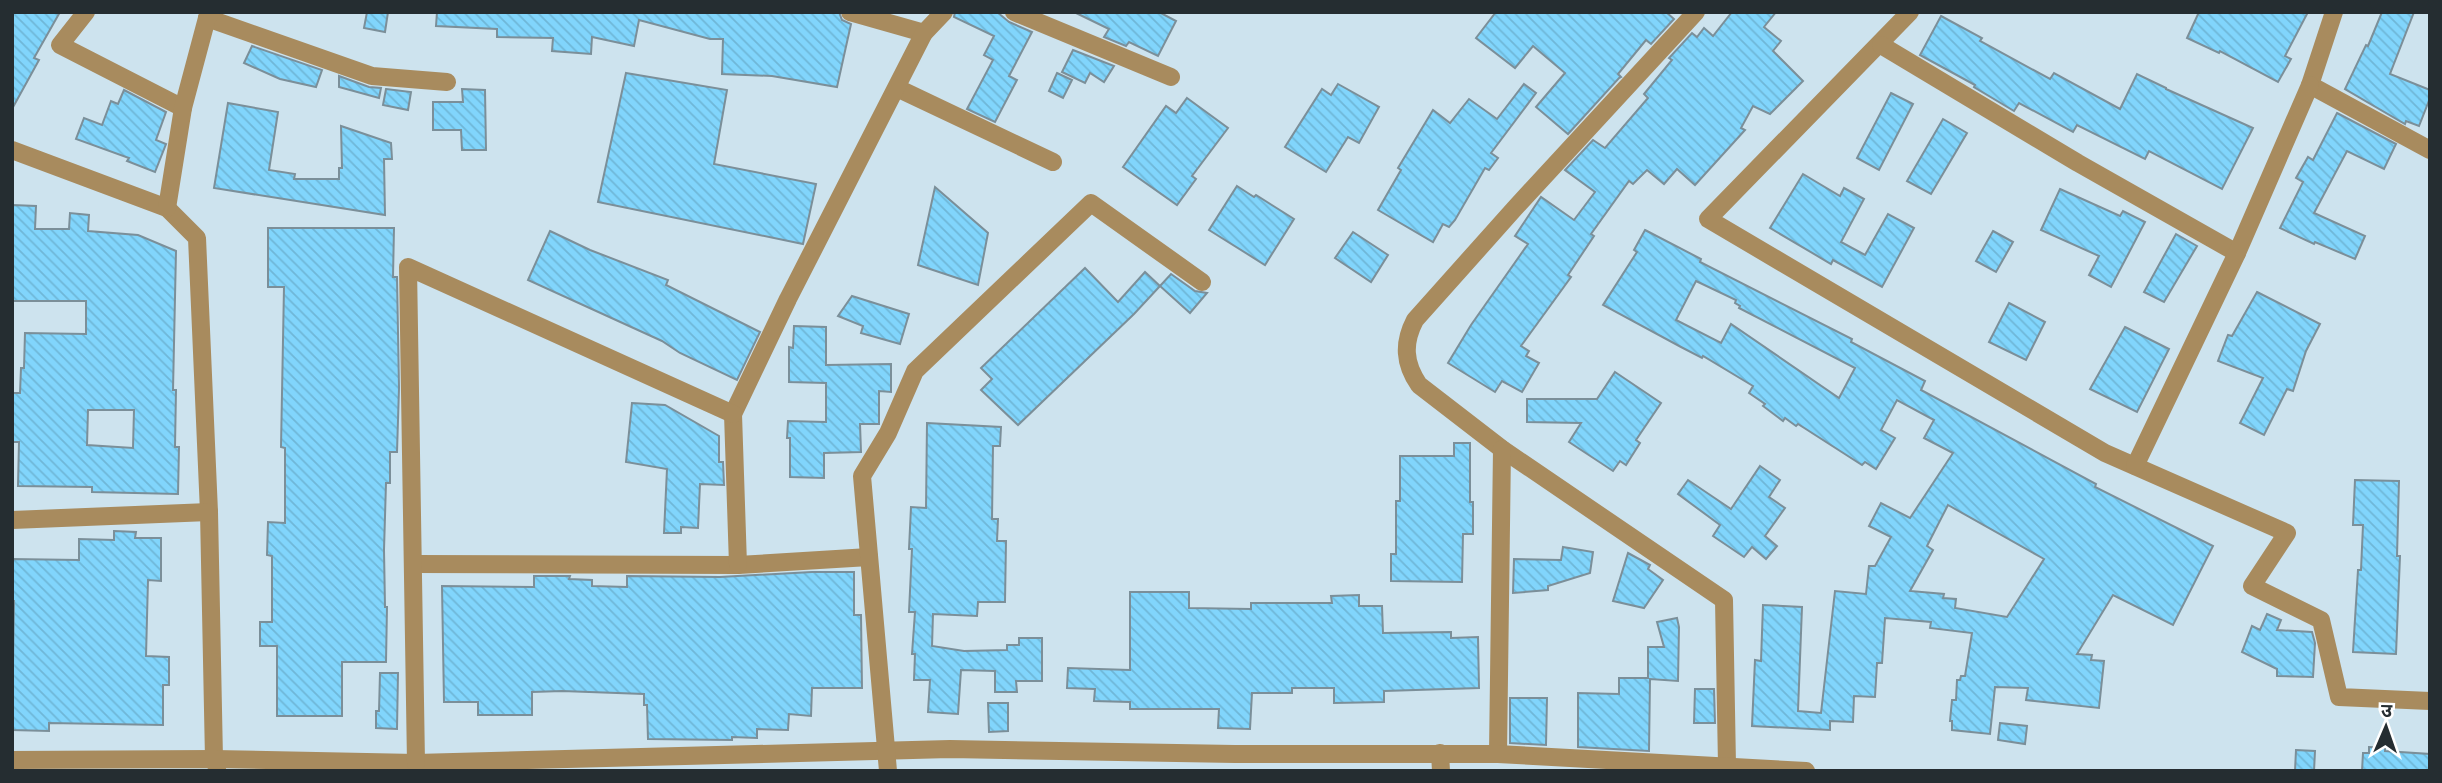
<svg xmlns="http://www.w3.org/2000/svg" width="2442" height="783" viewBox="0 0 2442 783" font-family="Commissioner,'Noto Sans Devanagari',sans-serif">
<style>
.building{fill:url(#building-back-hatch);stroke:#7b8f99;stroke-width:2;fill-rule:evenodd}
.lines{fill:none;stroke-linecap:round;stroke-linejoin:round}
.minor{stroke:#a88b5e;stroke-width:18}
</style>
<defs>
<pattern id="building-back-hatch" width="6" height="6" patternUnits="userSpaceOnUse" patternTransform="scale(1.75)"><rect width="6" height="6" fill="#81d5fc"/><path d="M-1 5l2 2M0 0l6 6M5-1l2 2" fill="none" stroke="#6fb7d8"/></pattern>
</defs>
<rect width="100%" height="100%" fill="#cde3ee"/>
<!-- building -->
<g class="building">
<path d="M12,12H60L34,58L39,60L12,109Z"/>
<path d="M367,12H388L385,32L364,28Z"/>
<path d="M437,12H839L842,20L851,24L837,87L772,76L722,74L723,39H710L639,20L634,46L592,37L591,54L552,51L553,38L497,37V29L436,26Z"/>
<path d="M955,12H997L1009,22L1032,32L1009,76L1017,80L995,122L967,109L993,60L984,55L994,36L954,17Z"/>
<path d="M1074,12H1159L1176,21L1158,56L1129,42L1126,46L1104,37L1109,29Z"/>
<path d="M1496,12H1666L1674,19L1651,44L1646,40L1618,74L1621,77L1619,78L1568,134L1536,107L1565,73L1533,46L1515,68L1476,38Z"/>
<path d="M1732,12H1776L1764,27L1781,41L1773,51L1803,81L1770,114L1753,106L1741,128L1745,130L1695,185L1677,169L1664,184L1647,170L1633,184L1629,181L1591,234L1594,236L1568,275L1571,277L1521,346L1529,351L1526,356L1539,363L1522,392L1502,381L1495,392L1448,363L1471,325L1528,244L1515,236L1541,197L1574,220L1595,192L1565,170L1593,140L1605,148L1648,98L1644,94L1672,60L1669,58L1692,33L1697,37L1704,28L1713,36Z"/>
<path d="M2199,12H2308L2285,56L2291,59L2278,82L2220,51L2219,53L2187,38Z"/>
<path d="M2382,12H2414L2390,74L2430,90V98L2419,126L2406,121L2405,124L2345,89L2366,45L2368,46Z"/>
<path d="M1941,16L1982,38L1980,41L2050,79L2054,73L2120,109L2137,74L2166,88V89L2253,128L2222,189L2149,151L2145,159L2077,125L2073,132L2019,103L2014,111L1974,87L1975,85L1920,55Z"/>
<path d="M252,46L322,70L316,87L280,79L244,63Z"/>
<path d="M1073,50L1114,66L1104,82L1090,73L1085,83L1062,72Z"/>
<path d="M626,73L727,90L714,164L816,184L803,244L598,202Z"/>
<path d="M1057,73L1072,80L1063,98L1049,91Z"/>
<path d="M339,76L369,87L381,88L379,98L339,87Z"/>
<path d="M1338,84L1379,107L1359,143L1348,137L1326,172L1285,147L1322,89L1331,95Z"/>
<path d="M1524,84L1536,93L1491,153L1498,158L1489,170L1485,168L1455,220L1449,227L1443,224L1433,242L1378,210L1401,170L1398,168L1433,110L1450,123L1469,99L1497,119Z"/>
<path d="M386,89L411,92L408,110L383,105Z"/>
<path d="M462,89L485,90L486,150H462L461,130H433V102H463Z"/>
<path d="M124,90L166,112L156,140L166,144L155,172L127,161L129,158L76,139L84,118L102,125L111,101L118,104Z"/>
<path d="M1891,93L1913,104L1879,170L1857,158Z"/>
<path d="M1187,98L1228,128L1192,176L1196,179L1177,205L1123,167L1166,106L1176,113Z"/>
<path d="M228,103L278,112L269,170L295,174L294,179H339V168H342L341,126L391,143L392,159H384L385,215L214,188Z"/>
<path d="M2337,113L2396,144L2384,169L2347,151L2314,213L2365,236L2355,259L2315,242L2314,244L2280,228L2303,182L2296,178L2308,157L2313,160Z"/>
<path d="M1943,119L1967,133L1931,194L1907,181Z"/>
<path d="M1803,174L1840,196L1844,188L1864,199L1841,242L1865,255L1888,214L1914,228L1882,287L1833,260L1831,264L1770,228Z"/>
<path d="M1237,186L1254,197L1256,195L1294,219L1265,265L1209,230Z"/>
<path d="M935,187L988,233L978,285L918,265Z"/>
<path d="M2060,189L2120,216L2123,211L2145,222L2111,287L2089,275L2099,256L2041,230Z"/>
<path d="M12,205L36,206L35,229H69L70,213L89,215L88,231L138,235L176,251L173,390H176L175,447H179L178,494L92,492V487L18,486L19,442H12V393H20L21,368H24L25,333L86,334V301H12ZM88,410H134L133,448L87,445Z"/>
<path d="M268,228H394L393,277H397L399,388L397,452H390V483H386L384,550L385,607H387L386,662H342V716H277V646H260V622H272V556L267,555L268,522L285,523V448L281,447L284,287H268Z"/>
<path d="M1645,230L1701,259L1700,262L1852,339L1851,342L1925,381L1921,390L2096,484L2095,487L2213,546L2173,625L2113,595L2077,654L2092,655L2091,660L2104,661L2099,708L2026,700L2028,688L1995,687L1990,734L1952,730V721H1950L1952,700H1956L1957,680H1960L1961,676H1965L1972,633L1930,628L1931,622L1885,618L1882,663H1877L1875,697L1854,696L1853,722L1830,721V730L1752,726L1755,660L1761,661L1763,605L1802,607L1798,711L1821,713L1835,591L1866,594L1869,566H1875L1891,537L1869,526L1881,503L1910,518L1953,453L1924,438L1934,420L1897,400L1881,430L1895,438L1876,469L1865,462L1862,465L1798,424L1796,426L1785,418L1783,421L1763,406L1765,404L1749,393L1753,386L1703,356L1702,358L1681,347L1603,305L1637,252L1634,250ZM1696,281L1736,300L1735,303L1740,306L1739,308L1855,368L1839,398L1731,324L1721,343L1676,320ZM1948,505L2044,559L2007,617L1955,608L1956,599L1943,598L1944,594L1910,591L1933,550L1927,546Z"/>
<path d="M550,231L590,250L668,280L666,285L760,332L737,380L680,353L662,341L528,280Z"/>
<path d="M1993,231L2013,242L1996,272L1976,261Z"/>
<path d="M1353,232L1388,255L1371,282L1335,258Z"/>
<path d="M2176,234L2197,246L2164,302L2144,292Z"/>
<path d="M1085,268L1118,302L1145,272L1160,286L1134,314L1018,425L981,390L992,379L981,368Z"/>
<path d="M1171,274L1195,291L1207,293L1190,313L1160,286Z"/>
<path d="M2257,292L2320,324L2306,351L2293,391L2287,389L2264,435L2240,423L2263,378L2218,361L2228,335L2232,336Z"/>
<path d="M852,296L909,314L900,344L861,333L863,326L838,316Z"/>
<path d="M2009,303L2045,322L2026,360L1989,342Z"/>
<path d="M794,326L826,327V365L891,364V392L879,391V424H860L861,452L824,453V478L790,477V438H787L788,421L826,422V383L789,382V347L793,348Z"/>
<path d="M2125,327L2169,349L2137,412L2090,389Z"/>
<path d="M1615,372L1661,403L1636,440L1640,443L1626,465L1620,461L1613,471L1569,442L1581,423L1527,422V399H1597Z"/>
<path d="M632,403L665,405L719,436V462H723L724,485L700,484L698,528L681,527V533H664L667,469L626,462Z"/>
<path d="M927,423L1001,427L1000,446H993L992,519H998L997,541H1006L1005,602H978L977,616L933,614L932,646L964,651L1007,650V645H1019V638H1042V681H1016L1017,692H995V671L961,670L958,714L928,712L930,680H914L915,654H912L915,612H909L912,549H909L911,507L926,508Z"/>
<path d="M1454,443H1470V502H1473V534H1463L1462,582L1391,581V554H1396V501H1400V456H1454Z"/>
<path d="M1760,466L1780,480L1769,497L1785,508L1765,536L1777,546L1766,559L1752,547L1744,557L1713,536L1720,525L1678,494L1688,480L1731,509Z"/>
<path d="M2355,480L2399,481L2397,556H2400L2396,654L2353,652L2358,570H2361L2363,525H2353Z"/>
<path d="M114,531L136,532L135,538H161V581L148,580L146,656L169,657V685H163V725L49,723V731L12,730L14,601H12V559L79,560V539L114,540Z"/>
<path d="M1563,547L1593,552L1590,573L1548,586V590L1513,593L1514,559L1561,560Z"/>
<path d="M1628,553L1650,565L1648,569L1663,580L1644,608L1613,601Z"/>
<path d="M812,572H854V615H861L862,688H812L811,716L789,714L788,730L757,729V738L732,737V740L648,739L647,705H644V694L562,691L532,692V715H478V702H444L442,586L534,587V576H570L569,579L592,580V586L627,587V576L720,577Z"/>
<path d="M1130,592H1189V608L1251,609V603H1332L1331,596L1359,595V606H1382L1383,633L1451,632V638L1478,637L1479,688L1384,691V702L1334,703V688H1292V693H1252L1250,729L1218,728L1219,709H1130V702L1094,701L1095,689L1067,688L1068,668L1130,670Z"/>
<path d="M2267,614L2281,620L2277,630L2312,632L2315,643L2313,677L2277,676V669L2242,652L2252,626L2260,630Z"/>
<path d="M1677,618L1679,627L1678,681L1650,679L1649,751L1578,747V693L1619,694V678H1648V647H1664L1657,622Z"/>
<path d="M380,673H398L397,729L376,728V711H379Z"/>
<path d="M1695,689H1714L1715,723H1694Z"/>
<path d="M1510,698H1547L1546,745L1510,743Z"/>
<path d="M988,703H1008V731L989,732Z"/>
<path d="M2000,723L2027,726L2025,744L1998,740Z"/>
<path d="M2369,747L2385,748V751L2430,754V771H2362L2363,753H2369Z"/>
<path d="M2296,750L2315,751L2314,771H2295Z"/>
</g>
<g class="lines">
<!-- minor -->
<g class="minor">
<path d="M86,12L60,45L183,108"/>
<path d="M850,12L924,33"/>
<path d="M1014,12L1171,77"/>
<path d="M1696,12L1515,208L1415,320C1403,343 1404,363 1419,385L1502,449L1724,600L1727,765"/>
<path d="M1910,12L1708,219L2105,453L2287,533L2252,586L2321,620L2339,697L2430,701"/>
<path d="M2334,12L2310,85L2430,150"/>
<path d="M207,18L372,76L447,82"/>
<path d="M1881,45L2078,163L2237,253"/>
<path d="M897,88L1053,162"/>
<path d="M12,150L167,208L197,238L209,512L214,759L217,768"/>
<path d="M167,208L183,108L207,18L211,12"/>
<path d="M2135,466L2237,253L2310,85"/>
<path d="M12,520L209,512"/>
<path d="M413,564L738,565L869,557"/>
<path d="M738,565L733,414L788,299L924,33L944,12"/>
<path d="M1440,753L1441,771"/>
<path d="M1498,754L1502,449"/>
<path d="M12,760L214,759L416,763L950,749L1235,754H1498L1806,771"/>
<path d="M416,763L408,267L733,414"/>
<path d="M888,771L862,476L888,433L915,371L1091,203L1202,282"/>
</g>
</g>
<!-- border -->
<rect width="2442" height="783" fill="none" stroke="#252d31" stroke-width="28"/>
<!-- north arrow -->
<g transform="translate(2386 727) rotate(2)" stroke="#ffffff" stroke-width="5" paint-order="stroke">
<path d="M0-5L12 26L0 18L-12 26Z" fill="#252d31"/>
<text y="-10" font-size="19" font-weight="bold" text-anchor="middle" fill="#252d31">उ</text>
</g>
</svg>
